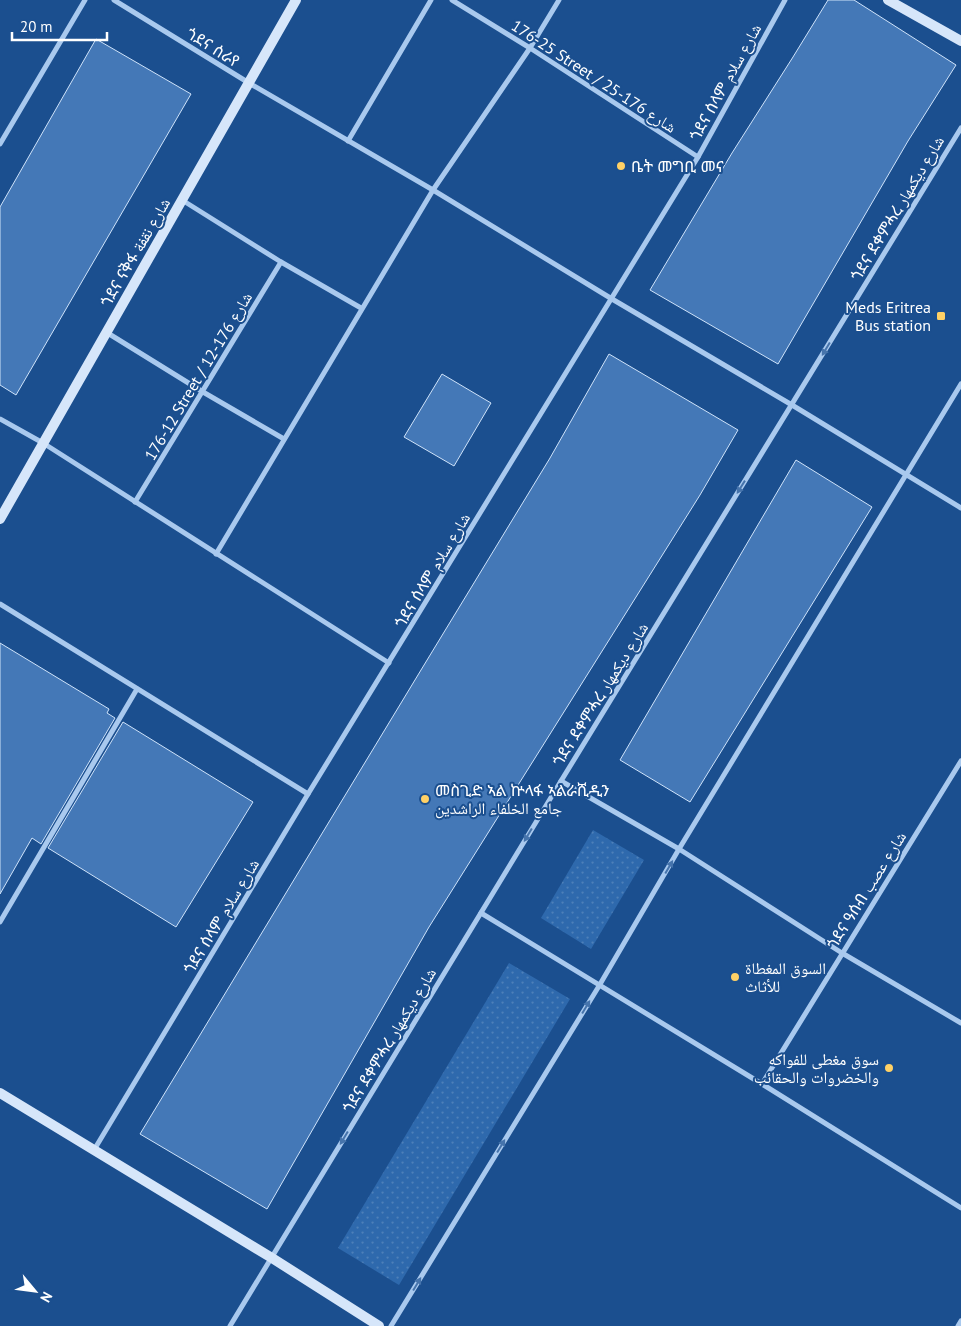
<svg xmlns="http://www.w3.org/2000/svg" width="961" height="1326" viewBox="0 0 961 1326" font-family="'PT Sans','Noto Naskh Arabic','Noto Sans Ethiopic',sans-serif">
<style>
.grass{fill:url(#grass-dots)}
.building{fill:#4478b7;stroke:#cfe3fa}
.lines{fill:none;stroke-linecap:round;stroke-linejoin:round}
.street{stroke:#a9c9ee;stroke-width:5}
.secondary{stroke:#d6e6fa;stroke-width:10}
.oneway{fill:#4674ac}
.poi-dot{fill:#ffd166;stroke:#1b4f8f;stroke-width:2}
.labels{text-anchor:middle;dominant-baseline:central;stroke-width:4;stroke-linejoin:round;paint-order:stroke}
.street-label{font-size:16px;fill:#fff;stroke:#1b4f8f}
.poi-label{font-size:16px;fill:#fff;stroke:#1b4f8f;text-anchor:start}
</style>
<defs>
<pattern id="grass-dots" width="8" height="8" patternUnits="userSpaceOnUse" patternTransform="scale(1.25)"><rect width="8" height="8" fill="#2e69ad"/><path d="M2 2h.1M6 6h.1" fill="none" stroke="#4d80b9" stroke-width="1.8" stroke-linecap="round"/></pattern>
</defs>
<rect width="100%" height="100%" fill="#1b4f8f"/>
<!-- grass -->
<g class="grass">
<path d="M593,830L644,860L591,949L541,918Z"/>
<path d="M509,963L570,999L399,1285L338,1248Z"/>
</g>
<!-- building -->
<g class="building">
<path d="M828,0H854L956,65L908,141L778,364L650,290L732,153L793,57Z"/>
<path d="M96,39L191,94L16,395L0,385V207Z"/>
<path d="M609,354L738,430L700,495L429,927L267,1209L140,1134L421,670L550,458Z"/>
<path d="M442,374L491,403L454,466L404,437Z"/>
<path d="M796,460L872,507L690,802L620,760Z"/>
<path d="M0,643L109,709L107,713L115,718L41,844L32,838L0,894Z"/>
<path d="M123,722L253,802L176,927L48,848Z"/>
</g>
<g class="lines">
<!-- street -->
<g class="street">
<path d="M114,0L249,83L433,190L612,299L792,405L961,508"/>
<path d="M452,0L530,48L698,157"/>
<path d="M348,141L431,0"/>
<path d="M0,144L85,0"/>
<path d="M182,200L281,262L361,308"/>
<path d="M106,332L203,392L284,439"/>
<path d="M0,419L43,443L389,663"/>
<path d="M135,502L281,262"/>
<path d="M216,554L433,190L530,48L559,0"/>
<path d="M0,604L308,794"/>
<path d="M561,781L679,849L842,953L961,1023"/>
<path d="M481,913L762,1084L961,1208"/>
<path d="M0,922L137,689"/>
<path d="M762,1084L961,761"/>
<path d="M94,1150L308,794L698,157L785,0"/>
<path d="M230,1326L561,781L961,128"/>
<path d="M391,1326L599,986L679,849L961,384"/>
<path d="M958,1326L961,1321"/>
</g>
<!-- secondary -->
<g class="secondary">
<path d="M888,0L961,41"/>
<path d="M0,519L296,0"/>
<path d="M0,1093L272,1258L379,1326"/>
</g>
</g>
<!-- one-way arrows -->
<defs><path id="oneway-solid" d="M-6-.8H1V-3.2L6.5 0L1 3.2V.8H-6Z" transform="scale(1.25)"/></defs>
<g class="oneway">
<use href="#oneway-solid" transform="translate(826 349) rotate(121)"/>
<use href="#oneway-solid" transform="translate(741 487) rotate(122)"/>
<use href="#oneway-solid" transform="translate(528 835) rotate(121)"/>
<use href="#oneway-solid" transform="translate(669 867) rotate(-60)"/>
<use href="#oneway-solid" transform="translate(586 1007) rotate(-59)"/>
<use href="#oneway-solid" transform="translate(344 1138) rotate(121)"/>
<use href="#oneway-solid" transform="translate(501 1146) rotate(-59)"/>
<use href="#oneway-solid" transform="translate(417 1284) rotate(-59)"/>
</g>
<!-- markers -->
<g class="poi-dot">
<circle cx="621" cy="166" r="5"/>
<rect x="936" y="311" width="10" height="10" rx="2.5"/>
<circle cx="425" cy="799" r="5"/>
<circle cx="735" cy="977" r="5"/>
<circle cx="889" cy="1068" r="5"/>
</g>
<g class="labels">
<!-- street labels -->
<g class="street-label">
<text transform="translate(213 47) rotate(32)">ጎደና ሰራየ</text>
<text transform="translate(594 76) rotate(33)">176-25 Street / شارع 176-25</text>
<text transform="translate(725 82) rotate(-61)">ጎደና ሰላም شارع سلام</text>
<text transform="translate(897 208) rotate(-59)">ጎደና ደቀምሓረ شارع ديكمهار</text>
<text transform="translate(135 252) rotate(-60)">ጎደና ናቅፋ شارع نقفة</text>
<text transform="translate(198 376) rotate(-59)">176-12 Street / شارع 176-12</text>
<text transform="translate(432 570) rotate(-59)">ጎደና ሰላም شارع سلام</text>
<text transform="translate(600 694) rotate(-58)">ጎደና ደቀምሓረ شارع ديكمهار</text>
<text transform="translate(866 890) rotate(-58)">ጎደና ዓሰብ شارع عصب</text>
<text transform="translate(221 916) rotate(-59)">ጎደና ሰላም شارع سلام</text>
<text transform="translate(389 1040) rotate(-59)">ጎደና ደቀምሓረ شارع ديكمهار</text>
</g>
<!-- poi labels -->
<g class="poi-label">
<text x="631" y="166">ቤት መግቢ መና</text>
<text x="931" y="307" text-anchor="end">Meds Eritrea<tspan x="931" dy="18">Bus station</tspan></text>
<text x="435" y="790">መስጊድ ኣል ኵላፋ ኣልራሺዲን<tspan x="435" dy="18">جامع الخلفاء الراشدين</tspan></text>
<text x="745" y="968">السوق المغطاة<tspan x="745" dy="18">للأثاث</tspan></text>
<text x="879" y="1059" text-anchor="end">سوق مغطى للفواكه<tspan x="879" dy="18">والخضروات والحقائب</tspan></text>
</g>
</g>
<!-- north arrow -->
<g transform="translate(35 1291) rotate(119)" stroke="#1b4f8f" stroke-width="4" paint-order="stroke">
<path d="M0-4L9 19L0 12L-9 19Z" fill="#ffffff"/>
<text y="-8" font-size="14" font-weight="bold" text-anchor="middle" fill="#ffffff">N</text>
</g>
<!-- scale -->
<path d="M12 32v8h95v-8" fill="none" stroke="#ffffff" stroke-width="2.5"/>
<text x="20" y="32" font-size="15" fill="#ffffff" stroke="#1b4f8f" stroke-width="4" paint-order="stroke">20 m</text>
</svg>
